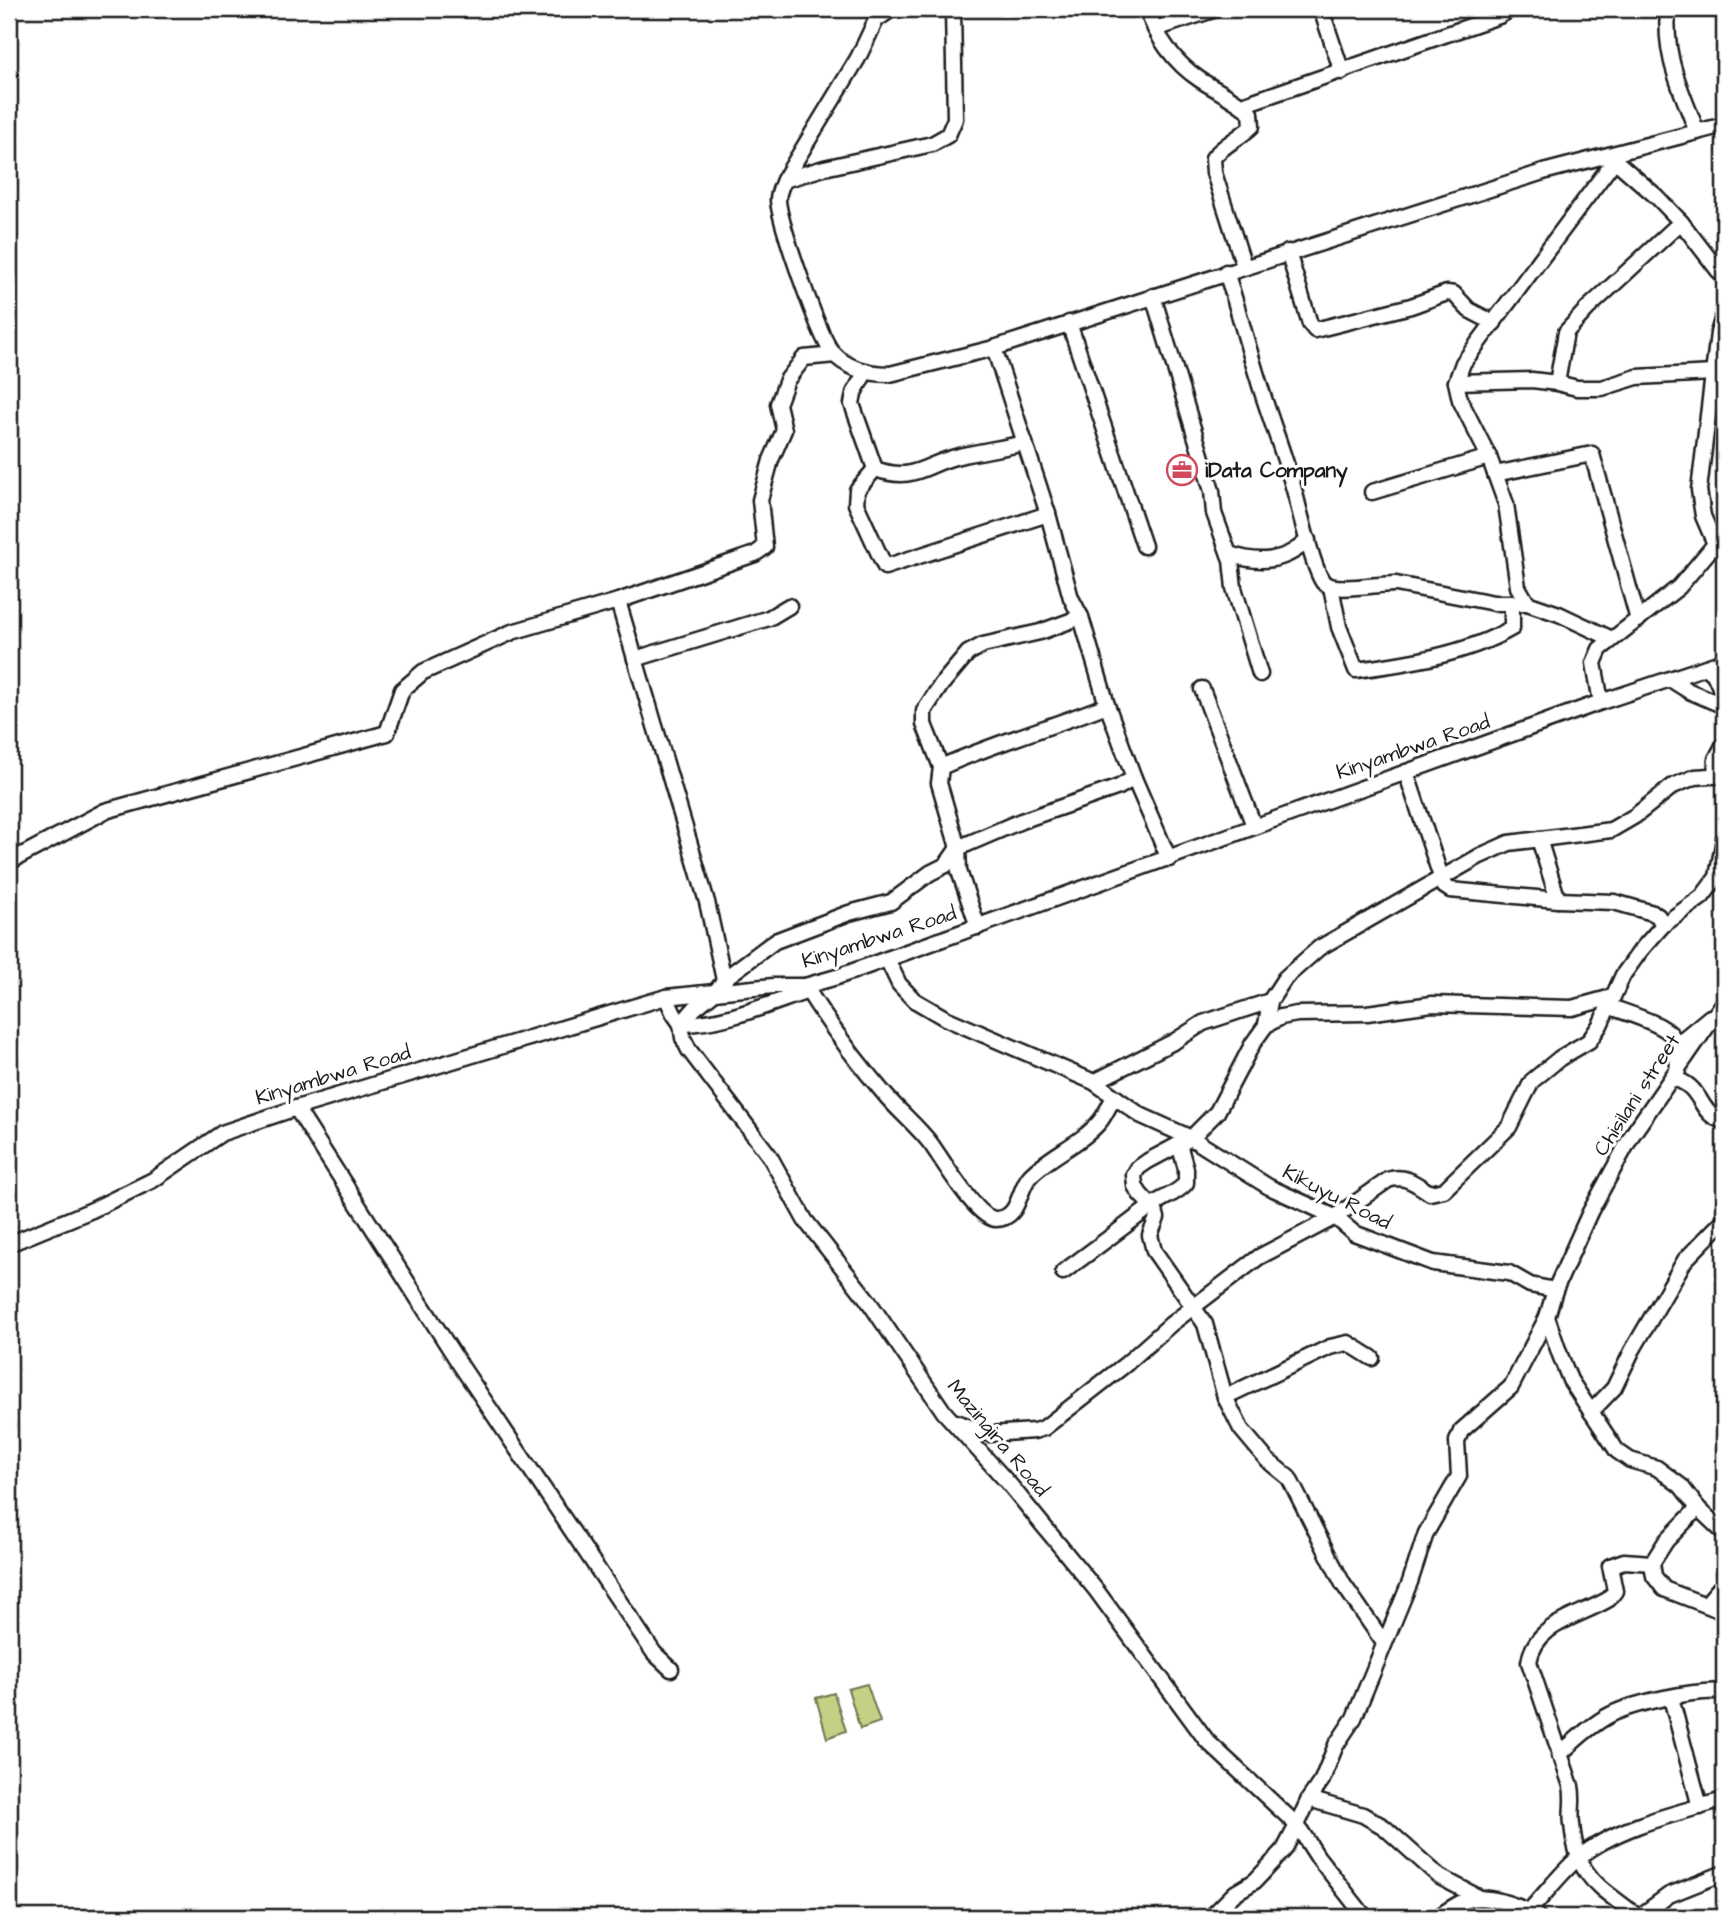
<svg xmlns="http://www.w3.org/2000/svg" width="1733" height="1926" viewBox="0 0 1733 1926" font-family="'Architects Daughter',sans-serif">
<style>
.green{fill:#c4d185;stroke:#707650;stroke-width:2}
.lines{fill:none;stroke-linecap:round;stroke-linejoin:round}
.minor-casing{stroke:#1c1c1c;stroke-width:19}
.minor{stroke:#fff;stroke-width:14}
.labels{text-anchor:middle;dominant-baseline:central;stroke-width:6;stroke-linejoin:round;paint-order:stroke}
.poi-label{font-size:21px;font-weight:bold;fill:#1c1c1c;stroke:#fff;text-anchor:start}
.street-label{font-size:21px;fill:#1c1c1c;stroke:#fff}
</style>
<rect width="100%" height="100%" fill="#fff"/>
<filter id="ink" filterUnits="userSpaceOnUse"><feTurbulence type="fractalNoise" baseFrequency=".0143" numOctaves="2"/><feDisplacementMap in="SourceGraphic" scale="14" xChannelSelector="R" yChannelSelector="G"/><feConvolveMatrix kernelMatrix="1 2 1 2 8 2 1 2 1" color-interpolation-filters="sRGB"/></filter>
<g filter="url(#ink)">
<!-- green -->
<g class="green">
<path d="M867,1684L880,1722L860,1729L848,1689Z"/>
<path d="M834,1693L846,1731L827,1738L816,1698Z"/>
</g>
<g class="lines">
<!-- minor casing -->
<g class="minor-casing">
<g id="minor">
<path d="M892,9L876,20L858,58L784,180C781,187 778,193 778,200C779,221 819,336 832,352C847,369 869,374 890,374L994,348L1543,172L1724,125"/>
<path d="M1147,9C1156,37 1175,63 1199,79C1217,91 1235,99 1251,113L1252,126C1240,138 1223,145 1213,158L1214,173L1244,266"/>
<path d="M1321,9L1342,72"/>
<path d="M1668,9C1664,59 1680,86 1697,132"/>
<path d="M1155,29L1216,9"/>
<path d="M1242,105L1499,16L1511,9"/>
<path d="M1610,156L1657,197L1681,222L1724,278"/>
<path d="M784,180L824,168L932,144L948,135L955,119L953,9"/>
<path d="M1288,252L1310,324L1315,330L1411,306L1447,293L1454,294L1469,310L1494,323"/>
<path d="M1226,272C1238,308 1247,344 1258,379C1270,420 1287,460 1297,501C1301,517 1314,570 1323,582C1334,594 1379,583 1396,584L1494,603H1527"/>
<path d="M1153,296L1212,491L1214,513L1231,560L1234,588L1260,674"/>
<path d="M1069,323L1144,546"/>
<path d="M994,348L1048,514L1071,598L1081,617L1107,705L1134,778L1169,859"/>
<path d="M866,371L854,393L852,404L875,469C915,483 924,464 959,456C981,451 1003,448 1025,443"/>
<path d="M1456,382L1532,380L1557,383L1577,388H1602L1637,377L1713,373"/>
<path d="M1557,383L1566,332L1588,308L1681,222"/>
<path d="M875,469L857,490L856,504L885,567L1048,514"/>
<path d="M1495,474L1592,454L1638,620"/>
<path d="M1372,492L1489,457"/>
<path d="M1715,544L1703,516L1699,490L1718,333L1724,313"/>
<path d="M1229,554C1259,564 1284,563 1308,540"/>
<path d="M1331,587L1339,627L1356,670C1408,663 1465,655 1512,628V603"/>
<path d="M618,601L707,902L724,980"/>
<path d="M1612,639L1559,614L1527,603L1518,587L1506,504L1489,457L1460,400L1456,382L1463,363L1614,161"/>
<path d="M635,659L769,618L789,606"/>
<path d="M1706,667L1714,674L1724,696"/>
<path d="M1670,679L1689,691L1724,706"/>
<path d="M1202,689L1254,826"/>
<path d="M1601,702L1594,663L1600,649L1679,587L1715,544L1724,537"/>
<path d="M941,767L924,724V711L941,685L968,653L983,645L1040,632L1081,617"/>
<path d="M1406,772L1444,886L1450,890L1558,900L1614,902L1653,913L1658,916L1663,925"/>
<path d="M1715,776L1716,759L1724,744"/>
<path d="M1134,778L1119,787L1021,821L958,848L946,865L930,873L891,902L849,913L775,941L728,976L716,991L695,1008L681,1024L683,1038L689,1050L769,1155L805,1220L867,1299L944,1412L1010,1485L1096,1590L1207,1741L1297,1825L1284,1850L1255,1881L1235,1893L1211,1917"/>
<path d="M1539,839L1558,900"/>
<path d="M9,862L105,811L387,733L402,690L423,672L512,632L618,601L755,554L765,547L760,500L771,460L784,430L778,404L787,380L804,358L835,355"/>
<path d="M978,927L959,871L958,848L939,783L941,767C995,743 1052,727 1107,705"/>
<path d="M887,959L899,984L914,1000L945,1018L1094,1082L1140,1115L1191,1138L1269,1187L1335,1217L1354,1233L1433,1263L1509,1273L1530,1285L1555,1290L1547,1317L1560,1355L1570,1380L1617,1451L1630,1460L1657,1468L1681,1486L1698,1508L1724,1533"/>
<path d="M805,986C829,1025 857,1062 887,1097C901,1113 918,1127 931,1144C942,1159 977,1219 996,1219C1020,1219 1018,1189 1030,1176C1051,1154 1082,1144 1101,1120C1106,1113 1110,1104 1114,1097"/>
<path d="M666,997L674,1014L681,1024C724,1024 769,1004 808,991"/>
<path d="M1608,1006C1623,1012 1666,1024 1673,1037C1678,1047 1677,1060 1678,1071"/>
<path d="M1266,1025L1270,1001L1285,978L1319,948L1480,856L1509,843L1611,830L1635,816L1673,786L1695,777L1724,775"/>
<path d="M1676,1045L1710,1017"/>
<path d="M1672,1078C1705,1086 1696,1114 1724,1121"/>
<path d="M1094,1082L1175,1041L1203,1023L1270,1001"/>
<path d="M296,1108L459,1363L654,1653L671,1669"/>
<path d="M9,1244L92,1210L153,1180L222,1133L296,1108L666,997L773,986H805L837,977L1601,702L1724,661"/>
<path d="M1063,1272C1092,1251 1121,1229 1150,1207C1162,1197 1176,1195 1186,1183V1169L1179,1144"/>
<path d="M1555,1290L1590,1212L1632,1135L1724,1002"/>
<path d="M1225,1397L1330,1347L1348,1343L1372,1358"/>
<path d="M1591,1412L1614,1388L1632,1351L1685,1260L1724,1220"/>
<path d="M956,1422L990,1434L1034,1431L1044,1428L1126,1364L1171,1324L1259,1257L1335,1217L1388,1180C1405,1174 1416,1184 1430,1193L1444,1190L1509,1127L1532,1081L1560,1058L1589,1041L1600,1025L1623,975L1641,950L1663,925L1702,897L1717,877L1724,839"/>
<path d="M1698,1508L1666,1541L1652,1563L1654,1576L1664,1589L1724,1612"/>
<path d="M1706,1604L1724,1583"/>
<path d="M1384,1643L1343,1584L1289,1478L1267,1460L1241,1429L1225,1397L1205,1324L1154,1251L1150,1235L1157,1218L1155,1210L1140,1194L1135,1186L1134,1175L1138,1168L1148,1161L1191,1138L1217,1112L1253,1043L1266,1025L1281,1017L1297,1014L1367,1013L1432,1004L1572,1008L1612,997"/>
<path d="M1671,1698L1700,1807"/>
<path d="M1559,1755C1574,1741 1589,1727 1606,1717C1630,1703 1697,1689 1724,1692"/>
<path d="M1309,1799L1363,1815L1384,1827L1440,1877L1480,1898"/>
<path d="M1529,1911C1545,1894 1560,1874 1577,1859C1615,1827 1677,1813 1724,1800"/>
<path d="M1365,1917L1317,1856L1297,1825L1309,1799L1322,1780L1336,1745L1354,1718L1410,1582L1426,1533L1459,1476L1457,1441L1461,1431L1511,1387L1547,1317"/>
<path d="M1438,1917C1447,1911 1456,1904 1467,1900C1488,1894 1521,1906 1538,1917"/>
<path d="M1638,1917C1599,1885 1577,1880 1572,1824C1570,1811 1574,1801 1571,1786L1529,1662C1535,1623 1579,1617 1609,1599L1615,1591L1610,1566L1624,1561L1652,1563"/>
<path d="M1639,1917L1669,1895L1724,1873"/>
</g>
</g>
<!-- minor -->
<use href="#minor" class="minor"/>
</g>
</g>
<!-- icons -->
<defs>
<g id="office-ring" transform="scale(1.575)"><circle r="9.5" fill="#fff" stroke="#d1495b" stroke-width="1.5"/><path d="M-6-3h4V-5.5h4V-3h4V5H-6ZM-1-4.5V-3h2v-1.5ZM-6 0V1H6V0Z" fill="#d1495b"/></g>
</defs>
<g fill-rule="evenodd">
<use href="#office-ring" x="1182" y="470"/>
</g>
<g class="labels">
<!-- poi labels -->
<g class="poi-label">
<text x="1205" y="470">iData Company</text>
</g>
<!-- street labels -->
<g class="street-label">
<text transform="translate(1413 747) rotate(-19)">Kinyambwa Road</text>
<text transform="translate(879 937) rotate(-18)">Kinyambwa Road</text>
<text transform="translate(333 1075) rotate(-17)">Kinyambwa Road</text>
<text transform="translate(1637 1095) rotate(-57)">Chisilani street</text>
<text transform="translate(1337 1197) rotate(27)">Kikuyu Road</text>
<text transform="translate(998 1438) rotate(50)">Mazingira Road</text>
</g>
</g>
<!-- margin -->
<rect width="1733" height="1926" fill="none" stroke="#fff" stroke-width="35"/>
<rect x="18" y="18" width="1698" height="1891" fill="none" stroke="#1c1c1c" stroke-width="2.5" filter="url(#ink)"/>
</svg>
